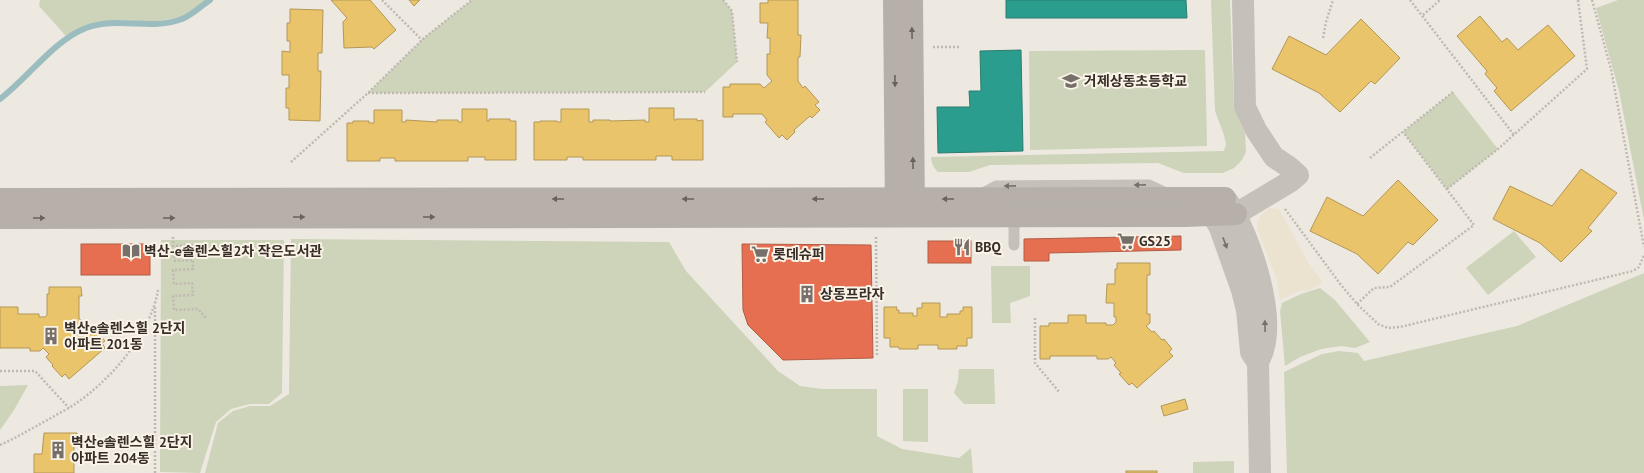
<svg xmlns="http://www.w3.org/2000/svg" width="1644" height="473" viewBox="0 0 1644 473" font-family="'PT Sans','Noto Sans KR',sans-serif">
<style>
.green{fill:#cdd4ba}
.plaza{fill:#ece2d0}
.homes{fill:#e9c46a;stroke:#b49756}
.shops{fill:#e76f51;stroke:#b25c45}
.schools{fill:#2a9d8f;stroke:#2e7c70}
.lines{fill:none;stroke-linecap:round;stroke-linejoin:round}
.stream{stroke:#9cbdbf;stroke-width:6}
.path{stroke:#bfb9b2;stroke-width:2.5;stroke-dasharray:2 2;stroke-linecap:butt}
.lane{stroke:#c6c0ba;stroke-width:11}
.street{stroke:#c6c0ba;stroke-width:22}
.secondary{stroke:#b7b0aa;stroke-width:22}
.oneway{fill:#6a625c}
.oneway2{fill:#77706a}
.labels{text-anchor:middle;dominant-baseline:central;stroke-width:4;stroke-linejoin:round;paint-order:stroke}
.poi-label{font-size:14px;font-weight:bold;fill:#372e28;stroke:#faf3e8;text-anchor:start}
</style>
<rect width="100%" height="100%" fill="#ede9e1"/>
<!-- green -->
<g class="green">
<path d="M40,0H207L182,17L152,22L118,20L87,25L66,36L39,6Z"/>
<path d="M472,0H723L732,11L737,62L705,92L368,93L424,38Z"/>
<path d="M1211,0H1230L1234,109L1245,133L1246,152L1242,160L1234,168L1223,173H1184L1158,163L990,165L969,172H938C933,167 932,164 931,157L1224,151L1226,144L1224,135L1215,111Z"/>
<path d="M1618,0H1644V220L1619,91L1596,8Z"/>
<path d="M1205,50L1207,146L1030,150L1029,51Z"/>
<path d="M1453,92L1498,149L1447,189L1403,132Z"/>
<path d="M1514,231L1536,257L1488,295L1466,268Z"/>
<path d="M291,239L669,242L686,271L778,371L800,386L822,389H877V436L902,449L959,458L971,448L973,473H205L218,423L233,411L250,406H270L289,394Z"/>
<path d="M161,240H284L282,393L269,404H250L231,409L216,422L200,473L160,472Z"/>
<path d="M991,266H1030V296L1010,303L1011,323H992Z"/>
<path d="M1644,273V473H1287L1284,372L1322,354L1339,351L1358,353L1364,361L1517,326Z"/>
<path d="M1320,288L1335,300L1370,342L1355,348L1341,346L1321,349L1300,357L1285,366L1280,311L1282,303L1301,294Z"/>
<path d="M959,369H994L995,404H964L954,393L958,381Z"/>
<path d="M28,385L14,410L0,430V386Z"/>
<path d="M903,389H928V442L903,441Z"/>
<path d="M1234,461V473H1193V462Z"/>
</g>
<!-- plaza -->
<path class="plaza" d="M1270,208L1279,209L1309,264L1322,281L1318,286L1309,290L1300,291L1280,300L1277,280L1258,231L1257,222L1262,213Z"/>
<!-- homes -->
<g class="homes">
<path d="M331,0H370L396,30L374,49L372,47L344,48L343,22L347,18Z"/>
<path d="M409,0H420L414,6Z"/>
<path d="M768,0H798V35H801L800,57H798V81L803,88L805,86L819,102L815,105L820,110L812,118L810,116L794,130L795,132L787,140L782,135L779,138L765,122L767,120L762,114H733V117H723V87H730V84H760L764,88L772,81L767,75V54H770V38H767L768,23H760V3H768Z"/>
<path d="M290,9L323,10L322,53H318V71H321L320,121L289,120V108H286V88H289V75H282V51L290,52V41H287V23H290Z"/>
<path d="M1480,16L1502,42L1507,38L1518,50L1548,25L1575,56L1511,111L1494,91L1497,88L1485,74L1487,71L1457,36Z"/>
<path d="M1361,19L1400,58L1375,84L1371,81L1340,112L1319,93L1272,69L1289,36L1326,55Z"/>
<path d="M649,108H674V120H676V119H697V121L703,120V160H672V156H656V160H583V157H567V160H534V122H540V121H557V122H561V109H589V122H593V120H610V121L645,120V122H649Z"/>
<path d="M462,109H487V121H489V119H510V121H516V160H485V157H468V161H395V158H380V161H347V123H353V121H369V123H374V110H402V122H406V120L437,122V120H458V122H462Z"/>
<path d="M1581,169L1617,193L1588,228L1592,231L1561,262L1540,243L1493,219L1510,186L1552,206Z"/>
<path d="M1398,180L1438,220L1413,245L1408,242L1378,274L1357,254L1310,231L1327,197L1363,216Z"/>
<path d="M1117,263H1150V275H1147V314H1150V323L1146,326L1152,332L1154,331L1162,340L1164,339L1172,349L1169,352L1173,356L1137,388L1132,383L1129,385L1119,374L1121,373L1114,365L1116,363L1111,357L1108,359H1097V356H1050V359H1040V326H1049V323H1068V315H1086V323H1106V325H1113L1116,322V317H1114V303H1106L1107,284H1115V269H1117Z"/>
<path d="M49,287H81L82,296H79V318L84,324L86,322L95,332L96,331L105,341L102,343L105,348L69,379L65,374L62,377L52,366L53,365L46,357L49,354L43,348L40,351H30V348H0V307H18V314H39V317H45L47,315V294H49Z"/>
<path d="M922,303H940V317H947V314H960V311H963V307H972V338H967V346H957V349H938V345H918V349H899V347H890V338H884V307H897L896,310H899V313H913V316H917V308H922Z"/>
<path d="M1185,399L1188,409L1164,416L1161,406Z"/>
<path d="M44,433H77V445H74V473H34V454H42Z"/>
<rect x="1126" y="471" width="31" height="2"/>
</g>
<!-- shops -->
<g class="shops">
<path d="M1181,236V250L1049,253V261H1024V239Z"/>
<rect x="928" y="241" width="43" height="22"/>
<rect x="81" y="244" width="69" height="31"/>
<path d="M742,244L871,245L873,358L783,360L748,325L743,310Z"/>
</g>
<!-- schools -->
<g class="schools">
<path d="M1006,0H1186L1187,18H1006Z"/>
<path d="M1021,50L1023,151L938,153L937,107H970L969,91H981L980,51Z"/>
</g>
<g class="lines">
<!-- stream -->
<path class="stream" d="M0,99C28,78 53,41 86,28C118,16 151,31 182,19C192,15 201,6 210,0"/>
<!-- path -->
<g class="path">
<path d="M382,0L422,40"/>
<path d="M723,0L732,11L737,62"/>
<path d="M1410,0L1514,135"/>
<path d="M1592,0L1611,69L1644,247"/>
<path d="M1423,15L1440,0"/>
<path d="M1323,38L1326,22L1333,0"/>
<path d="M933,47H959"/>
<path d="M368,93L705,92"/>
<path d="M1370,158L1453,92"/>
<path d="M291,162L368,93L424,38L472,0"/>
<path d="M1447,189L1498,149L1587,69L1578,0"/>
<path d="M1285,209L1341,285L1357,304L1378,324L1388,328L1400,327L1633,271L1639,267L1644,255"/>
<path d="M173,237V246L192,245V254L174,255L175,261L193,260V269L173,270L174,284L192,283L193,295L173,296L174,310L198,309L206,318"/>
<path d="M876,237L877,355"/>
<path d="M1357,304L1374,288L1390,287L1474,225L1403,132"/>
<path d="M155,307V473"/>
<path d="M1035,318V363L1060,393"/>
<path d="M0,371H35L69,408"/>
<path d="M0,445C18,437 34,427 51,418C59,413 68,409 75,404C111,380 151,333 158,290"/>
</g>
<!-- lane -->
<g class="lane">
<path d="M981,194L996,186L1149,185L1166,193"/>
<path d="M1014,245V216"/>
</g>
<!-- street -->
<g class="street">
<path d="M1201,200L1213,215L1220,228L1242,290L1247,310L1251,352L1258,363L1260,473"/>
<path d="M1228,202C1250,236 1280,322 1259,360"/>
<path d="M1236,214L1291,181L1298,175L1289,167L1274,157L1256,130L1245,107L1243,0"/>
</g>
<!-- secondary -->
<g class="secondary">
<path d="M894,0L896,213"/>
<path d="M912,0L914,212"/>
<path d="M0,199L1225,198"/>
<path d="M0,218L1185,216L1236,214"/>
</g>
</g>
<!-- one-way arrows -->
<defs><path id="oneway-solid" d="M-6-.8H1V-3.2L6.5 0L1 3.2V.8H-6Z"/></defs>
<g class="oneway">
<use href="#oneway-solid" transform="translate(912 33) rotate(-91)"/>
<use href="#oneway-solid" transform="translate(895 81) rotate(89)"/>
<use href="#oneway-solid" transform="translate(913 163) rotate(-91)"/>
<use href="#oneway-solid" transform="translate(558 199) rotate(-180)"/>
<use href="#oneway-solid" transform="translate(688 199) rotate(180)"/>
<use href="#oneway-solid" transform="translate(818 199) rotate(180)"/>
<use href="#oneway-solid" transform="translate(948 199) rotate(180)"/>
<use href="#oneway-solid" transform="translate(299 217)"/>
<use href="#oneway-solid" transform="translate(429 217)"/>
<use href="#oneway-solid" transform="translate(39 218)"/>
<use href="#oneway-solid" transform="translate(169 218)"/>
</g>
<g class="oneway2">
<use href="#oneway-solid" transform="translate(1140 185) rotate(179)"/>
<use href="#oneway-solid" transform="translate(1010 186) rotate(179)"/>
<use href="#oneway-solid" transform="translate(1225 243) rotate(70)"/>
<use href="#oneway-solid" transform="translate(1265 326) rotate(-91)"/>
</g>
<!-- icons -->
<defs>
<g id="school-bare" transform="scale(1.38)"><path d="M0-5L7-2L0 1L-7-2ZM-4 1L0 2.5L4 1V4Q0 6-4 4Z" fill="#776f69" stroke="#faf3e8" stroke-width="2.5" paint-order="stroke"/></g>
<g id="supermarket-bare" transform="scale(1.38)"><path d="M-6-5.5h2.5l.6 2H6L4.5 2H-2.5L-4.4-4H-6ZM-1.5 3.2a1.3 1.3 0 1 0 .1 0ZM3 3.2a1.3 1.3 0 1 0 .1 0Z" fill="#776f69" stroke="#faf3e8" stroke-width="2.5" paint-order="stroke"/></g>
<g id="restaurant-bare" transform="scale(1.38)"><path d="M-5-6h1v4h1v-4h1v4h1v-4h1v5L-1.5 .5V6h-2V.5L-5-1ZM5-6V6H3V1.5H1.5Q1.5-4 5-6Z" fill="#776f69" stroke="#faf3e8" stroke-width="2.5" paint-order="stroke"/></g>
<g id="library-bare" transform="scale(1.38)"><path d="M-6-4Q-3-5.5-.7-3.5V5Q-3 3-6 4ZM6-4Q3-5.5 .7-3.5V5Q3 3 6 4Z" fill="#776f69" stroke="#faf3e8" stroke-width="2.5" paint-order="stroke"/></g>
<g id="building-bare" transform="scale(1.38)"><path d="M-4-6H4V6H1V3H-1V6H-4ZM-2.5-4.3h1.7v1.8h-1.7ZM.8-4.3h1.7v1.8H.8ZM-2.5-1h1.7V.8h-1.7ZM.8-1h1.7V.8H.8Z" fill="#776f69" stroke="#faf3e8" stroke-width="2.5" paint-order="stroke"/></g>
</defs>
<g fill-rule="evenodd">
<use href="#school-bare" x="1071" y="81"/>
<use href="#supermarket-bare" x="1126" y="241"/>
<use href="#restaurant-bare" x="962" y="247"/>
<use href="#library-bare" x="131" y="251"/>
<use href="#supermarket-bare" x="760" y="254"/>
<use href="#building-bare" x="807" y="294"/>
<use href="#building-bare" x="51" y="336"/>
<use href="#building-bare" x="58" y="450"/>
</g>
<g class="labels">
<!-- poi labels -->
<g class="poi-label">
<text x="1084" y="81">거제상동초등학교</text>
<text x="1139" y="241">GS25</text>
<text x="975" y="247">BBQ</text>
<text x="144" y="251">벽산-e솔렌스힐2차 작은도서관</text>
<text x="773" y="254">롯데슈퍼</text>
<text x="820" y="294">상동프라자</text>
<text x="64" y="328">벽산e솔렌스힐 2단지<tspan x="64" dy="16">아파트 201동</tspan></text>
<text x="71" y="442">벽산e솔렌스힐 2단지<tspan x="71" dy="16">아파트 204동</tspan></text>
</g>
</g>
</svg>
